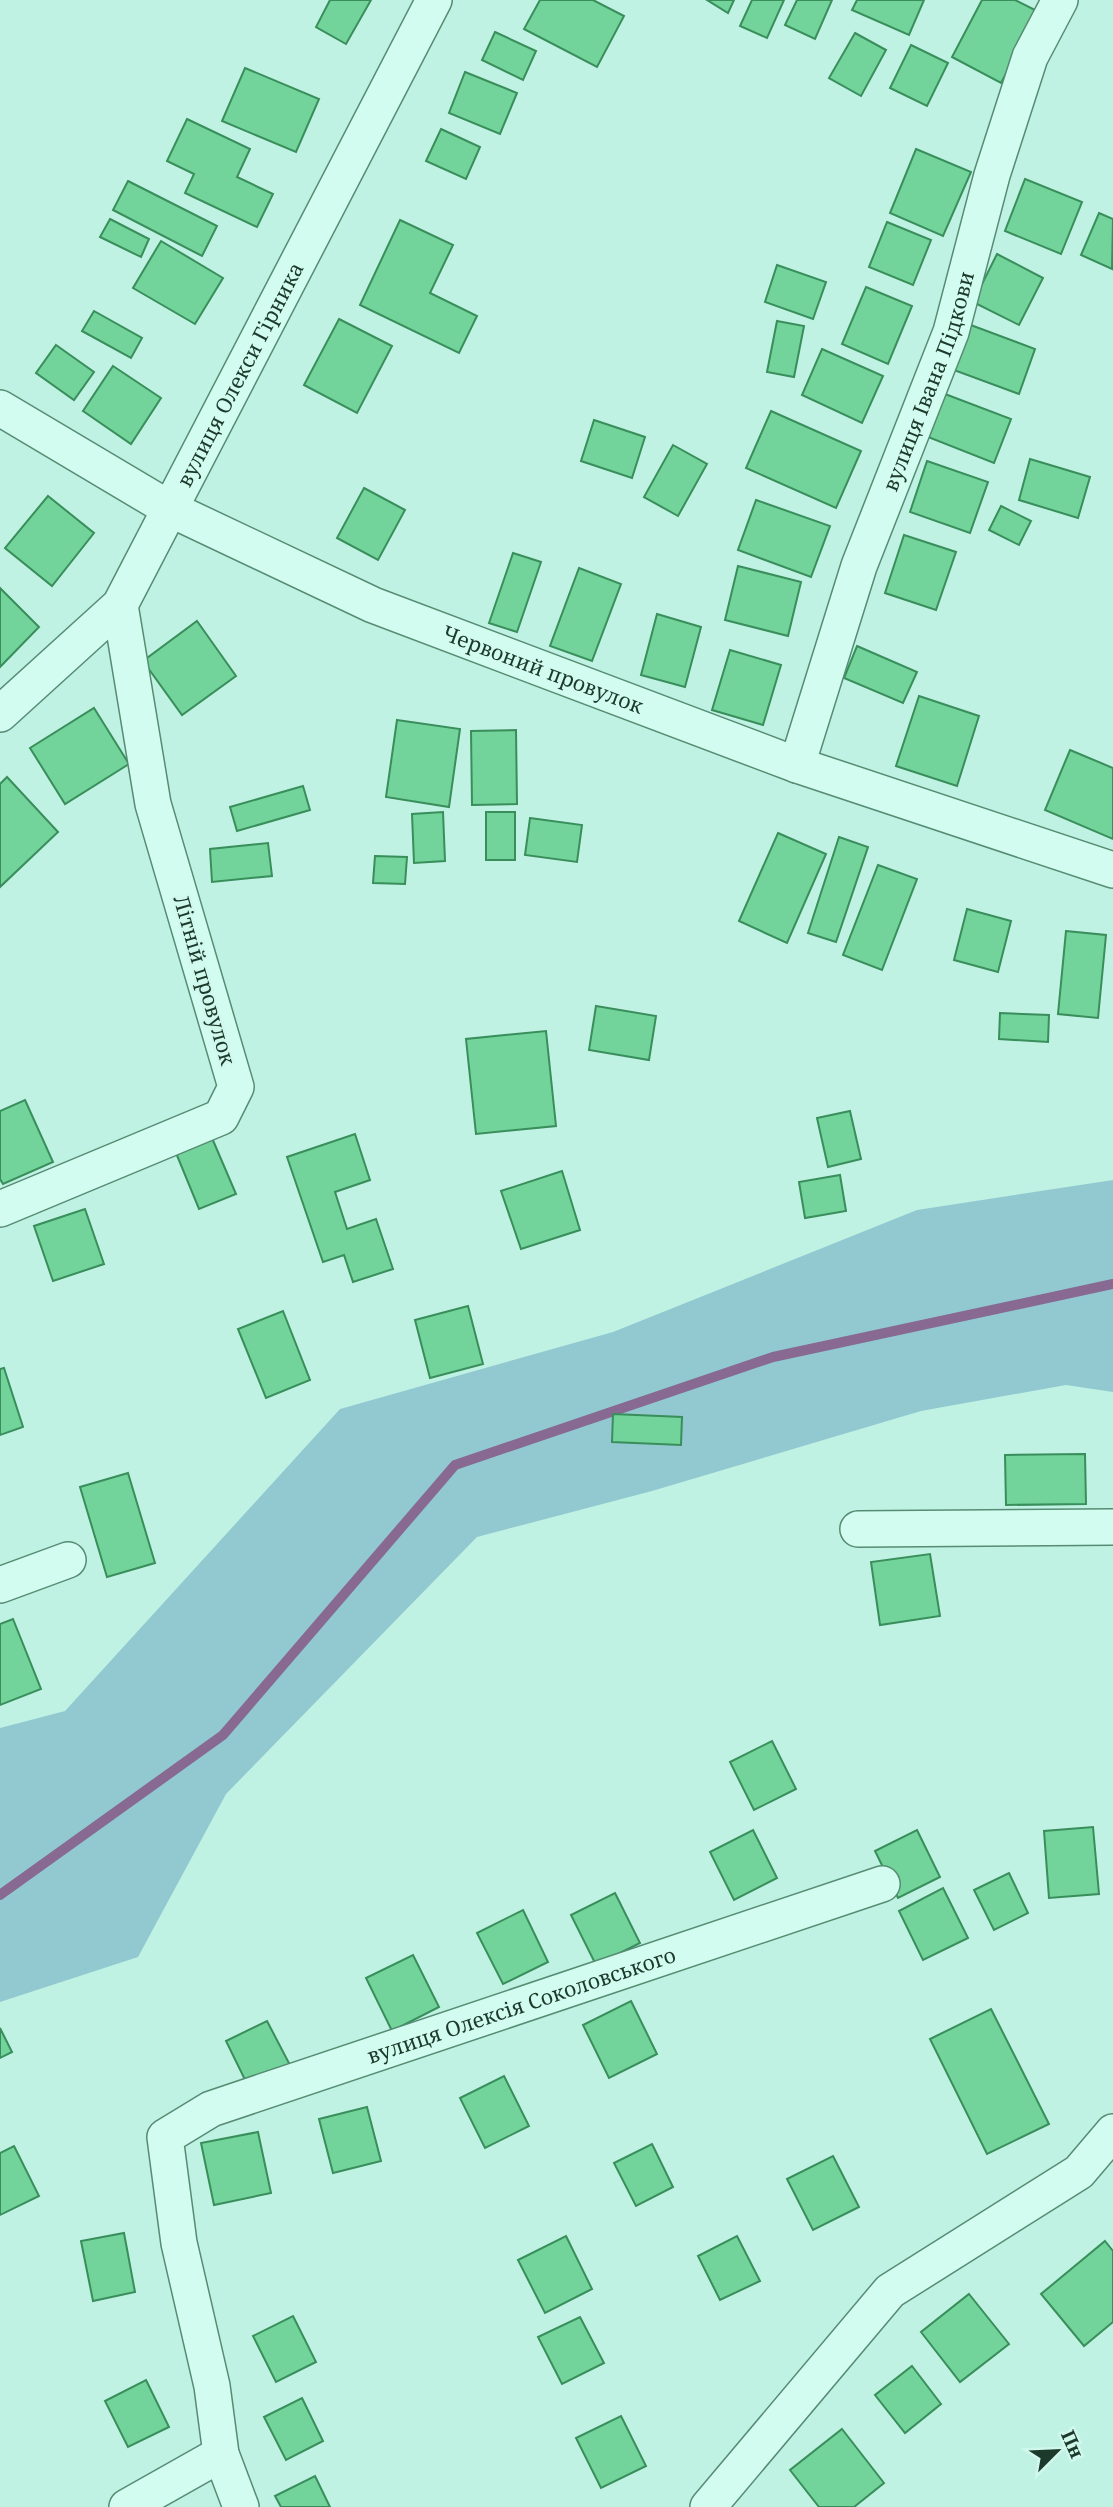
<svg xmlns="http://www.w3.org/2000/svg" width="1113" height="2507" viewBox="0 0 1113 2507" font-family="'Noto Serif',serif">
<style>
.green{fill:#92c9d1}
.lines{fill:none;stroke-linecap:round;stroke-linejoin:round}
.stream{stroke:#886992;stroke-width:10}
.building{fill:#72d49b;stroke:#398e5b;stroke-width:2}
.street-casing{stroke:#568c73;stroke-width:38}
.street{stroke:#d3fcf0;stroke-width:35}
.labels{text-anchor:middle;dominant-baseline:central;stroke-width:5;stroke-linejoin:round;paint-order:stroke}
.street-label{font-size:21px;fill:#1c3a2b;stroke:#d0f8ed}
</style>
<rect width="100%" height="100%" fill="#bff2e3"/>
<!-- green -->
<path class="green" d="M1113,1180V1392L1066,1385L921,1411L652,1491L477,1537L226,1794L138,1957L0,2002V1728L65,1711L340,1409L613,1332L917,1210Z"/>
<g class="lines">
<!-- stream -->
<path class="stream" d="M0,1895L223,1735L455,1465L773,1357L1113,1284"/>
</g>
<!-- building -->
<g class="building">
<path d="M330,0H371L346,44L316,27Z"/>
<path d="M540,0H593L624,16L597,67L524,29Z"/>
<path d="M707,0H734L728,13Z"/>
<path d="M752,0H784L767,38L740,26Z"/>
<path d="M797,0H832L815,39L785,25Z"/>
<path d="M857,0H924L909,35L852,10Z"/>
<path d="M982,0H1015L1039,12L1001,83L952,57Z"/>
<path d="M495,32L536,51L523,80L482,60Z"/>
<path d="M855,33L886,50L861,96L829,78Z"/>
<path d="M911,45L948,63L927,106L890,88Z"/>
<path d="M245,68L319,99L296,152L222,121Z"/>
<path d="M465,72L517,93L500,134L449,113Z"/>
<path d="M187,119L250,149L237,177L273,194L257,227L185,193L194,174L167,161Z"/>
<path d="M441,129L480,147L466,179L426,161Z"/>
<path d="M916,149L971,172L943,236L890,213Z"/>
<path d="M1025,179L1082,202L1061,254L1005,231Z"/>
<path d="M128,181L217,226L202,256L113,210Z"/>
<path d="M1099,213L1113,219L1112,269L1081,255Z"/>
<path d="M110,219L149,239L141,257L100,237Z"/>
<path d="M400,220L453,245L430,293L477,316L459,353L360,305Z"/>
<path d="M887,222L931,240L913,285L869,267Z"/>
<path d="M161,241L223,278L195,324L133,288Z"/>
<path d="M997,254L1043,278L1019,325L973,302Z"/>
<path d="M777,265L826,282L813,319L765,302Z"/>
<path d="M866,287L912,306L888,364L842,344Z"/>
<path d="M94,311L142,338L131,358L82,331Z"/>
<path d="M339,319L392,346L357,413L304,385Z"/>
<path d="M777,321L804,326L794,377L767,372Z"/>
<path d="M968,324L1035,349L1019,394L951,369Z"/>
<path d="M56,345L94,372L74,400L36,373Z"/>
<path d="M822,349L883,376L862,423L802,395Z"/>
<path d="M113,366L161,398L131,444L83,411Z"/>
<path d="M945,394L1011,419L994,463L928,437Z"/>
<path d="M771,411L861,451L836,508L746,468Z"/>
<path d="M594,420L645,437L632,478L581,461Z"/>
<path d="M673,445L707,464L678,516L644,497Z"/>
<path d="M1030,459L1090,477L1078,518L1019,500Z"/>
<path d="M927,461L988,482L970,533L910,512Z"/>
<path d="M364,488L405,510L378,560L337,538Z"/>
<path d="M48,496L94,533L52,586L5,548Z"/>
<path d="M756,500L830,526L811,577L738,550Z"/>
<path d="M1001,506L1031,521L1019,545L989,530Z"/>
<path d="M904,535L956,552L936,610L885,593Z"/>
<path d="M513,553L541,562L517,632L489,623Z"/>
<path d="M738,566L801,582L788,636L725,620Z"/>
<path d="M579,568L621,584L592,661L550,646Z"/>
<path d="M0,588L39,627L0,667Z"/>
<path d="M657,614L701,627L685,687L641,675Z"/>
<path d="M197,621L236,676L182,715L143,661Z"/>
<path d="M857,646L917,672L903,703L844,678Z"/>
<path d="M730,650L781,665L763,725L712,710Z"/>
<path d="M919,696L979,716L957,786L896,766Z"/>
<path d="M94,708L129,764L65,804L30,748Z"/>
<path d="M397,720L460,729L449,807L386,797Z"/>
<path d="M516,730L517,804L472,805L471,731Z"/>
<path d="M1070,750L1113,768V839L1045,810Z"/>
<path d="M7,777L58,832L0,887V784Z"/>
<path d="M303,786L310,810L237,831L230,807Z"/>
<path d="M443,812L445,861L414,863L412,814Z"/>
<rect x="486" y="812" width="29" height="48"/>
<path d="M530,818L582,825L577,862L525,855Z"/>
<path d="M778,833L826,854L787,943L739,921Z"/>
<path d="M839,837L868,847L836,942L808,933Z"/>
<path d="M268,843L272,876L212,882L210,849Z"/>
<path d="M375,856L407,857L405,884L373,883Z"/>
<path d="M878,865L917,879L882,970L843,955Z"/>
<path d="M967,909L1011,921L998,972L954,960Z"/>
<path d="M1066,931L1106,935L1098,1018L1058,1014Z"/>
<path d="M596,1006L656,1016L649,1060L589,1050Z"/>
<path d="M1000,1013L1049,1015L1048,1042L999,1039Z"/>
<path d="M546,1031L556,1126L476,1134L466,1039Z"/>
<path d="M25,1100L53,1162L3,1184L0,1179V1111Z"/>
<path d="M850,1111L861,1159L828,1167L817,1118Z"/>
<path d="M355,1134L370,1180L335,1192L347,1229L376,1219L393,1269L353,1282L344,1255L323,1262L287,1157Z"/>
<path d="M212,1138L236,1194L199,1209L176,1153Z"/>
<path d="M562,1171L580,1230L521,1249L501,1191Z"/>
<path d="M840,1175L846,1211L805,1218L799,1182Z"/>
<path d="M85,1209L104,1264L53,1281L34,1226Z"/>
<path d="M468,1306L483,1364L430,1378L415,1320Z"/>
<path d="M283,1311L310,1380L266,1398L238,1329Z"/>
<path d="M4,1368L23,1427L0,1435V1369Z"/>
<path d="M613,1414L682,1417L681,1445L612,1442Z"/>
<path d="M1085,1454L1086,1504L1006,1505L1005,1455Z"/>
<path d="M128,1473L155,1563L107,1577L80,1487Z"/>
<path d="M930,1554L940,1616L880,1625L871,1562Z"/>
<path d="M13,1619L41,1689L0,1705V1624Z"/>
<path d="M772,1741L796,1789L754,1810L730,1762Z"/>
<path d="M1093,1827L1099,1894L1049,1898L1044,1831Z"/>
<path d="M753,1830L777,1878L734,1900L710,1852Z"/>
<path d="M917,1830L940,1877L898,1898L875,1851Z"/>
<path d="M1009,1873L1028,1913L994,1930L974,1890Z"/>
<path d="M943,1888L968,1938L923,1960L899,1911Z"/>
<path d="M615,1893L640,1943L596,1965L571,1915Z"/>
<path d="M523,1910L548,1962L503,1984L477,1933Z"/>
<path d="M413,1955L439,2007L392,2031L366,1978Z"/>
<path d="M631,2001L657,2054L609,2078L583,2025Z"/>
<path d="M991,2009L1049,2124L987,2154L930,2039Z"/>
<path d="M267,2021L291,2067L249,2088L226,2041Z"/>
<path d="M0,2028L12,2052L0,2058Z"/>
<path d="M504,2076L529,2126L485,2148L460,2098Z"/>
<path d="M367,2107L381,2161L333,2173L319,2119Z"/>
<path d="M258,2132L271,2193L214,2205L201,2143Z"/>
<path d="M652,2144L673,2187L636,2206L614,2163Z"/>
<path d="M14,2146L39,2196L0,2215V2153Z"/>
<path d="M833,2156L859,2207L813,2230L787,2179Z"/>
<path d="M124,2233L135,2292L93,2301L81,2241Z"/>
<path d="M566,2236L592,2289L545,2313L518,2260Z"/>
<path d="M737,2236L760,2281L720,2300L698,2256Z"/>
<path d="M1105,2241L1113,2251V2322L1084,2346L1041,2294Z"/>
<path d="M969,2294L1009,2344L960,2382L921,2332Z"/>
<path d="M293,2316L316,2362L276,2382L253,2336Z"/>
<path d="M580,2317L604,2363L562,2384L538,2337Z"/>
<path d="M912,2366L941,2404L905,2433L875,2395Z"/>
<path d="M146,2380L169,2427L128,2447L105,2401Z"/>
<path d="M302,2398L323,2441L286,2460L264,2417Z"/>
<path d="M621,2416L646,2466L601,2488L576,2438Z"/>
<path d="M842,2429L884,2483L854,2507H819L790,2470Z"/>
<path d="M315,2476L330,2507H281L275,2496Z"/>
</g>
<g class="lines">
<!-- street casing -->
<g class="street-casing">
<g id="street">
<path id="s1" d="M0,408L170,509L373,605L797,765L1113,870"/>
<path id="s2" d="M0,714L120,605L434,0"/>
<path id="s3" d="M797,765L859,566L951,332L992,175L1030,57L1060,0"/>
<path d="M0,1209L221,1117L236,1087L153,804L120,605"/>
<path d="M858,1529L1113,1527"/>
<path d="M0,1585L68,1560"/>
<path d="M127,2507L221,2454"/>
<path id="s4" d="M241,2507L221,2454L212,2386L179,2243L165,2137L211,2109L882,1884"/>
<path d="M708,2507L890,2291L1079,2172L1113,2132"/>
</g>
</g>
<!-- street -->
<use href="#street" class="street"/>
</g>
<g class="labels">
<!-- street labels -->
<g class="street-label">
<text stroke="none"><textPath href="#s2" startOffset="422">вулиця Олекси Гірника</textPath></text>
<text stroke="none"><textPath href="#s3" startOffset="406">вулиця Івана Підкови</textPath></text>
<text stroke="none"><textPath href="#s1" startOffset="604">Червоний провулок</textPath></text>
<text transform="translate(205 980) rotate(74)">Літній провулок</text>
<text stroke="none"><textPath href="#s4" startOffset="760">вулиця Олексія Соколовського</textPath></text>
</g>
</g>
<!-- north arrow -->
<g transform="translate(1057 2451) rotate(66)" stroke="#d0f8ed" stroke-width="5" paint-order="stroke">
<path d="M0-5L12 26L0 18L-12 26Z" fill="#1c3a2b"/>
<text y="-10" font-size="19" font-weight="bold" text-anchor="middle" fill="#1c3a2b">Пн</text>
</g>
</svg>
